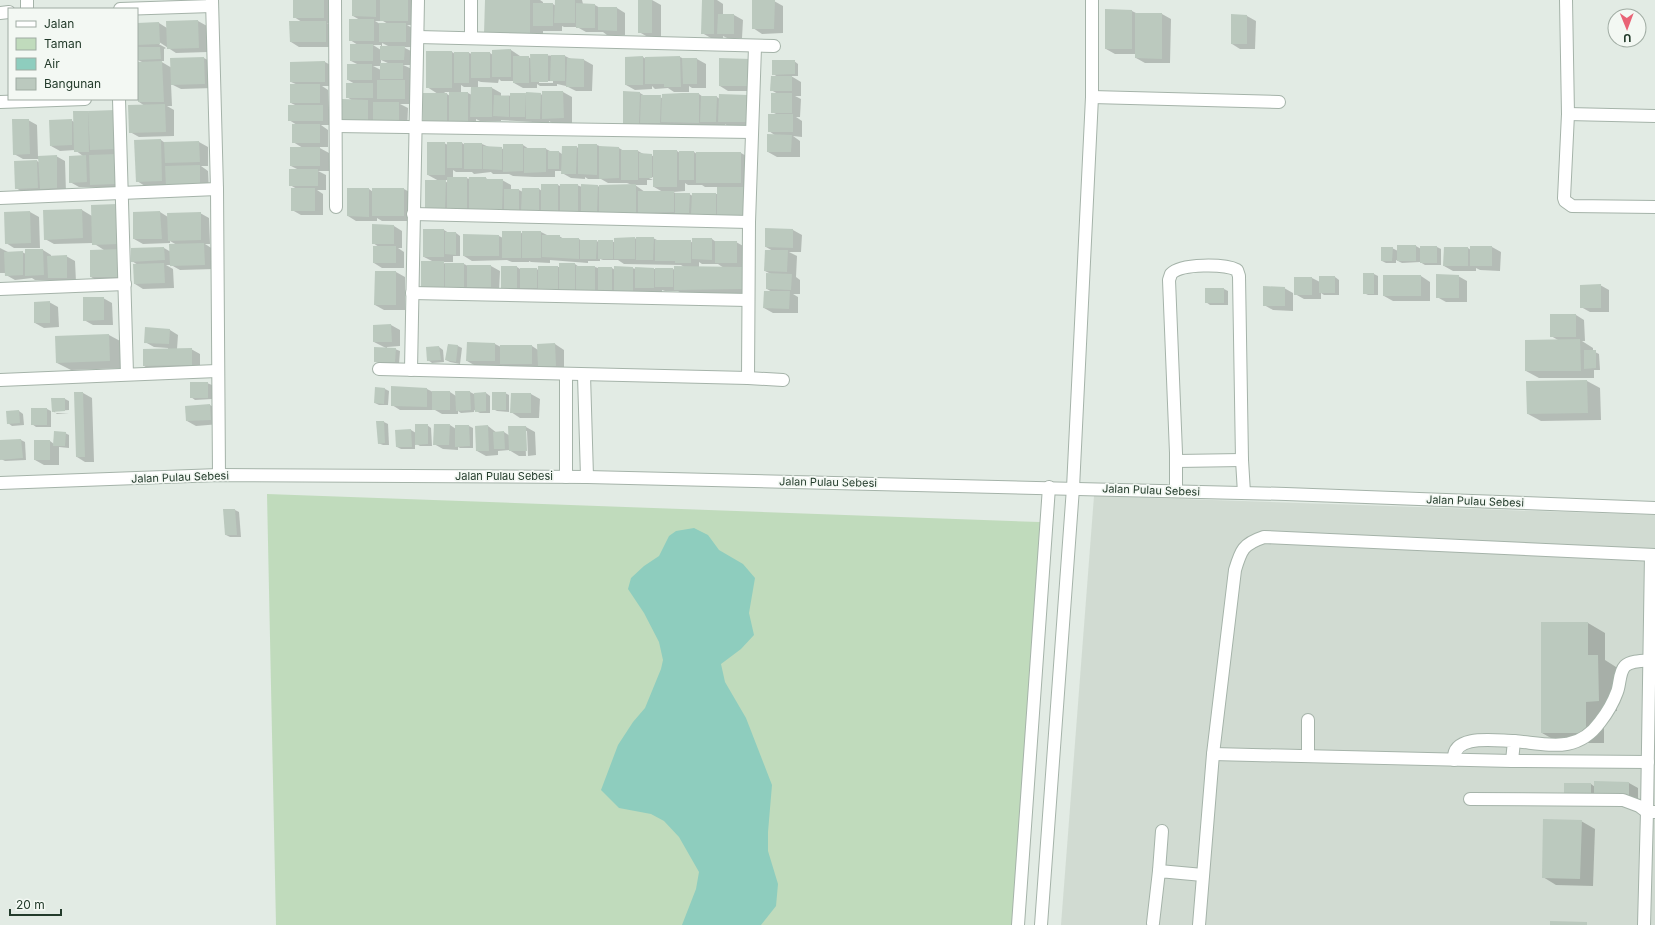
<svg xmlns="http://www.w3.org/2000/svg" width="1655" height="925" viewBox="0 0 1655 925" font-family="Inter,sans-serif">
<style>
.built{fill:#d1dbd2}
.green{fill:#c0dbbc}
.water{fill:#8ecdbe}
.shadow{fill:#0003;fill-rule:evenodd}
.building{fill:#bbc9be}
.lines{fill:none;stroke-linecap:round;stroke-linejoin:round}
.minor-casing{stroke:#a5b3a9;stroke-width:14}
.minor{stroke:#fff;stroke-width:12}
.labels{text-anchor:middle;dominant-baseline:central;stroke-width:3.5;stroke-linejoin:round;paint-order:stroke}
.street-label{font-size:11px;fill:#233b2b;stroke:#f3f8f3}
</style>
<rect width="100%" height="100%" fill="#e2ebe4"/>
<!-- built -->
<path class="built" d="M1094,496L1655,515V925H1061Z"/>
<!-- green -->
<path class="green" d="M267,494L1040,522L1014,925H276Z"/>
<!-- water -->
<path class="water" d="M694,528L708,535L719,550L743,564L755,578L749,613L754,635L741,649L721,664L725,682L746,718L772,785L768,832V851L778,884L776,906L761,925H682L696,889L699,872L679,837L664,821L651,814L619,808L601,790L618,745L633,722L645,708L661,669L663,660L659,642L644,613L628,589L631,578L644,566L659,556L669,536L676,531Z"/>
<!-- shadow -->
<g class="shadow">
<path d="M294,0H332V23H327L335,27L334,47H299L291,42L302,22L294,17Z"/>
<path d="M353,0H416V25H407L414,29V47H403L413,52V65H403L412,69L413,104H400L408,108L407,129L351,128L353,101L347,97L355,84L348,80L359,65L351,61L358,45L350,40L360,20L353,16ZM375,21H383L388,24H380ZM382,43L390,47H382ZM373,45H381V50ZM381,60L390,64H381ZM373,66H381V70Z"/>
<path d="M486,0H540L543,2V4H553L556,6V0H582L583,4L595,5L600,8H617L625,13V35H607L603,32H586L577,27H564L562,26V31H543V41H499Z"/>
<path d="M639,0H652L661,5V38L648,37L639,32Z"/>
<path d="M703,0H717L723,4V15H734L743,20L742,38H727L723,36V38H711L702,33Z"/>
<path d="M774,1L783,6V33L762,34L753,28Z"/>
<path d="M1106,10L1132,11L1138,14H1162L1171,19L1170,63H1145L1136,58V54H1115L1106,49Z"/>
<path d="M1247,16L1256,21L1255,49H1240L1232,44Z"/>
<path d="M198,21L207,26L208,52L176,53L156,40L155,42L166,48L164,49V61H160L172,68L204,58L213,63V88L181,89L171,84L172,106H167L174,110V136L139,137L130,132L145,106L139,102L144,63L138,60L137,24L159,23L167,28V22Z"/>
<path d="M511,50L520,56V57H528L532,59L531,55L565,56L571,59L584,60L593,65L592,91H576L566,86L557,84V86H540L537,84V88H523L514,83V81H501L499,79L498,83L481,82L478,81V88H492L501,93V96L540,94L543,95V92H563L572,97V123H552L549,121V124H536L533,122L501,120V121H480L476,119V126H432L424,121L438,94L427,87L452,52L455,54L469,53L472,54L490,53L493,55V51ZM539,81H553V83H539ZM461,85L464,87H472V95L468,93H461ZM444,92H450V96Z"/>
<path d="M643,57L646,59L680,57L684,59H697L706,64V88H692L689,86V92H674L668,88L655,89L652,86V89L635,90L626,85Z"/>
<path d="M794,61L798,64V76H791L801,82V96H795L801,99L800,117H796L802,121V137L793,136L800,141V157H777L768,152L776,136L769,131L778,115L772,112L778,94L771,90L778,77L773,74Z"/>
<path d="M325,62L334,67V86H322L328,90L329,109L332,111V125H321L328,130V147H318L329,153V171H318L326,175V190H317L323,194V215H301L292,210L297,189L290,185L299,170L291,166L303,148L293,142L297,125L289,120L297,106L291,103L298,85L291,82Z"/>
<path d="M759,65V91H728L720,86Z"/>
<path d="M640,93L645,96L663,98V95L699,94L703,97H717L756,127L728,126L725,124V127L671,126L669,125V128H632L624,123Z"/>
<path d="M115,111L126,189H99L95,187H79L70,182L83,156L75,150L60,151L51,146L71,120L74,122L87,112L89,113Z"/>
<path d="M28,120L37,125L38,157L56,156L65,161L66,193H24L16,188L37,161L40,163V159H23L14,154Z"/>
<path d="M161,140L165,143L199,142L208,147V166H201L208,171L209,191L145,186L137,181Z"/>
<path d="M444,143L448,145L462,143L465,145L482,144L489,147L504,149L523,145L529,149H546L552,152H559L562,154L576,147L579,148V145H597L602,147L619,148L624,151H638L645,155L654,156L677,151L680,153L694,152L697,154L741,153L750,158V188H743L752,193V220L435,213L439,181L428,175ZM453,170L456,172H472L474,174L491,172L493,174H509L513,176L534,177H555V171H562V173L571,178L585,179V177L588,179H601L608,183H627L632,185L582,187L577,185L562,187L558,185L542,191L539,189L523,192L519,190H511V185L502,180H488L486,178L470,179L466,178H453ZM648,175L654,178V187L663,192H645L635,185H647V180H653L647,177ZM443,180H448V183ZM685,183L688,185H702L705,187H718V194H693V196L689,194H678L673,192L685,191ZM549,211H563V213Z"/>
<path d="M369,189L373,192V189H404L413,194V221H382L377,218V221H356L348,216Z"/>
<path d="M82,210L92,216L127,248L117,249L128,255L129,281L100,282L91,277L104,250L93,243L54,244L45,239Z"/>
<path d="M30,212L39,217L40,248H14L6,243L5,213Z"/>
<path d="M160,212L168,217L200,213L209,218L210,244H205L213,249L214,269L180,270L171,265H166L173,269L174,288L143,289L135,284L138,265L132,261L164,248L171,252L177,245L170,241V243L143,244L134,239V213Z"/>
<path d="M394,226L402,231V248H398L404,252V268H382L374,263L379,247L373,243Z"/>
<path d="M766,229L793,230L802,235L801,252H789L797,256L796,277L800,280V294H793L798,297V313H773L764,308L772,292L767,289L771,274L765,271L773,251L766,247Z"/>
<path d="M444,230L449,233H456L460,236V256H453V262H442L446,264H464L468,266H491L500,271L499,291L431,296L434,262L424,257Z"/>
<path d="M520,232L523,234V232H541L549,236H559L564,239H579L582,241H596L599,242V241L615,242L635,238L637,240L653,238L659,241H690L693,243L712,239L716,242H736L745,247V268H742L750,273V294L684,295L678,291H665L662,290V293H644L641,291V296L510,292L502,287V267H517L520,269H536L539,270V267H560L575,264L579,267H595L598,268H612L615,270L632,268L636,269H673L675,270L684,267L681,265L624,264L618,260H603L600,259V261H588V263L550,260V263L531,262L529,261V262H512L507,260L472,261L464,256L499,236L503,238ZM699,262L702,264H718L724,268H699Z"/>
<path d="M1398,246H1416L1421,249V247H1437L1441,249V265H1425L1420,262L1402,263L1396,260V263H1386L1382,261L1392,248L1398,251Z"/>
<path d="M1492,247L1501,252L1500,271L1480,270L1476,268V271H1453L1444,266L1468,248L1471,250Z"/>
<path d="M0,248L8,252H22L26,254L43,250L51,255V257L66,256L75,261L76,282L57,283L52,280H35L32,278L15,280L6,275V273H0Z"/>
<path d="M376,272H396L405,277V310H384L375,305Z"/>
<path d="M1364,274H1374L1378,276V295H1368L1364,293Z"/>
<path d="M1384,276H1421L1430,282V301H1393L1384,296Z"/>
<path d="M1458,276L1467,281V302H1446L1437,297Z"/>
<path d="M1335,277L1339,280V295H1324L1321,293V299H1304L1295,294V278H1312L1320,282Z"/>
<path d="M1600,285L1609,290V312H1590L1581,307Z"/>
<path d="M1284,288L1293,293V311L1273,310L1264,305Z"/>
<path d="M1224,289L1228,291V305H1210L1206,302Z"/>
<path d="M103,298L112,303L113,325H93L84,320Z"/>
<path d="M49,302L58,307L59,327L44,328L35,323Z"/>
<path d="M1576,315L1584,320L1585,341H1582L1593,348V351L1599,354L1600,370H1594V378H1539L1526,371L1558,340L1551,336Z"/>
<path d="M391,325L400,330V346L387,347V348L395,349L400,351L399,364L379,363L375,361L386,348L374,342V326Z"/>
<path d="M170,330L178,335L177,349H191L200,354V370L153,371L144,366L168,350V348L154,347L145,342Z"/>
<path d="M109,335L122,342L123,368L71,370L57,363Z"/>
<path d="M495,344L501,347L532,346L538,350L555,344L564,350V371L510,368L503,365L476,366L467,361Z"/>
<path d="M448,345L458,346L462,348L460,364L450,362L446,360Z"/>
<path d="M439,347L443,350L444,362L432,363L428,360L427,348Z"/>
<path d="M1587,381L1600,388L1601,420L1541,421L1528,414Z"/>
<path d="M207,383L212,385V399L195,400L191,397Z"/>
<path d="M376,388L385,389L389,391L388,405H379L375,403Z"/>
<path d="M427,389L433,392H450L456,396L470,392L476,395L486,393L490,396V413H480L474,410V412L461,413L458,411V414H442L435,410H400L392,405Z"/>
<path d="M83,393L92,398L94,462H85L77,457Z"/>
<path d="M505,393L509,395V412L497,411L493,409Z"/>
<path d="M512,394H531L540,399L539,418H520L511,412Z"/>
<path d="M65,399L69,401V410L55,411V413H69L57,414L53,411Z"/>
<path d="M210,405L219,410L220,424L196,426L187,421Z"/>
<path d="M47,409L51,411V427H36L32,424Z"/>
<path d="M19,411L23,414L24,425L12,426L8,423Z"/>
<path d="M384,422L388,424L389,445H383L378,443Z"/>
<path d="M427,425L431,428L432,446H420L415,443V449H401L397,447L411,430L416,433Z"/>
<path d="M450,425L456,429L469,426L473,428V448H460L458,447V450L443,449L434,444Z"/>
<path d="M488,426L497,433L504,432L510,436L526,427L535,432L536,455L528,456L527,431H525L526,456H519L509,450L498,451V455L486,456L477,451Z"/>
<path d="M65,433L69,435V448L59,447V465H44L35,460L50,441L54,444Z"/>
<path d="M21,440L25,442L26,460L5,461L1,459L0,441Z"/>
<path d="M235,510L239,512L241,537H230L226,535Z"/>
<path d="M1588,623L1605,633V660L1616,667L1617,711H1604V743H1560L1542,733Z"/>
<path d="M1629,783L1638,788V802H1603L1565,784H1591L1595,787Z"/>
<path d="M1581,821L1595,829L1593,886L1556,885L1543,877Z"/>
</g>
<!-- building -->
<g class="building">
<rect x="293" y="0" width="31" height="18"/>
<path d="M352,0H376V17L352,16Z"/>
<rect x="380" y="0" width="28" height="21"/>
<path d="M485,0H530V34H484Z"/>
<path d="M555,0H575V23H554Z"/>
<rect x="638" y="0" width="14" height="33"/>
<path d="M702,0H714V34H701Z"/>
<path d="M752,0H775L774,29H752Z"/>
<rect x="533" y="3" width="20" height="23"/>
<path d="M576,3L595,4V28H576Z"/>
<path d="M598,7H617V31L598,30Z"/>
<path d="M1105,9L1132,10V49H1105Z"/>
<path d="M1135,13H1162V59L1135,58Z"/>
<path d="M718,14H734V34H717Z"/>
<path d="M1231,14L1247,15V44H1231Z"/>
<rect x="349" y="19" width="25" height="22"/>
<path d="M198,20L199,48L167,49L166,21Z"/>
<path d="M289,21H326V42H290Z"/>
<path d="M159,22L160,44L137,45V23Z"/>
<rect x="379" y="23" width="27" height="19"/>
<rect x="350" y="44" width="23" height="17"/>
<path d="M380,46H405L404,60H380Z"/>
<path d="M137,47H160L161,59L137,60Z"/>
<path d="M511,49V77H492V50Z"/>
<rect x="426" y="51" width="26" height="37"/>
<rect x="454" y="52" width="15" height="31"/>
<rect x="471" y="52" width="19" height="26"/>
<path d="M530,54H548V82H531Z"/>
<path d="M551,55H565V81H550Z"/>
<rect x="513" y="56" width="16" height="27"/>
<path d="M643,56V85H625V57Z"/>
<path d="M680,56L681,87H664V84H645V57Z"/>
<path d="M204,57L205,84L171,85L170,58Z"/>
<path d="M567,58L584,59V87H566Z"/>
<path d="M682,58H697V84H683Z"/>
<path d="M719,58L751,59V86H719Z"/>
<path d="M772,60H795V74L772,75Z"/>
<path d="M162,61L164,102H138L137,62Z"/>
<path d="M325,61V82H290V62Z"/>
<rect x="380" y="63" width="23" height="16"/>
<rect x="347" y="64" width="25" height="16"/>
<path d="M771,76H792V91H770Z"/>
<rect x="377" y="80" width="28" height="19"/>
<rect x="346" y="83" width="27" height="15"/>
<rect x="290" y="84" width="30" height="19"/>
<path d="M471,87H492V117H470Z"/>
<path d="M542,91H563L564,118L542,119Z"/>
<path d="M623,91L640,92L639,124H623Z"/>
<rect x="449" y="92" width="19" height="30"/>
<path d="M526,92L541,93L540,119H526Z"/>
<rect x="423" y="93" width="24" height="28"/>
<path d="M510,93H526L525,117H510Z"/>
<path d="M682,93H699V123L661,122L662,94Z"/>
<rect x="771" y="93" width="21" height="20"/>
<path d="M719,94L748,95V122H718Z"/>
<path d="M494,95L509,96V117L493,116Z"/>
<path d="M641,95H661L660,123H640Z"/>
<path d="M701,96H717L716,122H700Z"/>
<path d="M342,99L368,100V124L341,123Z"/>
<rect x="373" y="102" width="26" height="22"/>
<path d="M165,104L166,132L129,133L128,105Z"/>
<rect x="288" y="105" width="35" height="16"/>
<path d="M115,110L117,149L90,150L88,111Z"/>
<path d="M73,111H88L89,152H74Z"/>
<rect x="768" y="114" width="25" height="18"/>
<path d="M12,119H29L30,154L13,155Z"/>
<path d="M72,119V145L50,146L49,120Z"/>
<rect x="292" y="124" width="28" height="19"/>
<path d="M767,134L792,135L791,152H767Z"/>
<path d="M161,139L162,181L136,182L134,140Z"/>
<path d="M199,141L200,162L165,163L164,142Z"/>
<rect x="427" y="142" width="18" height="33"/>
<rect x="447" y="142" width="15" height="26"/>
<rect x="464" y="143" width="18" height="26"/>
<path d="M503,144H523V171L503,172Z"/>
<path d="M578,144H597V175L578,174Z"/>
<path d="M483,146L502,147V170L483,169Z"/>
<path d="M562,146H577L576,174H561Z"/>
<path d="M599,146L619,147V178L599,179Z"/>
<rect x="290" y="147" width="30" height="19"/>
<path d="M524,148H546V172L524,173Z"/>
<rect x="621" y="150" width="17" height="30"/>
<rect x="653" y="150" width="24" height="37"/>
<rect x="548" y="151" width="11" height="18"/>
<rect x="679" y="151" width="15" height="29"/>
<rect x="696" y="152" width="45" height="31"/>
<path d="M639,153L652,154V178H639Z"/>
<path d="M117,154V184L90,185L89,155Z"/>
<path d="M57,155V188L40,189L38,156Z"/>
<path d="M86,155L87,182L69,183V156Z"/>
<path d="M37,160L38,188L15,189L14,161Z"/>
<path d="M200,165V186L166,187L165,166Z"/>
<rect x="289" y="169" width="29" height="17"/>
<rect x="447" y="177" width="20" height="33"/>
<path d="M469,177H486V213L469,214Z"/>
<path d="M486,179H503L502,212L486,211Z"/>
<path d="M425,180H446L445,209H425Z"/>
<rect x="541" y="184" width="17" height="28"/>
<rect x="560" y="184" width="18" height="28"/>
<path d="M581,184L598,185L597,213H581Z"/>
<path d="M636,184V216L599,213V185Z"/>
<rect x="717" y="187" width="27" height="28"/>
<rect x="291" y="188" width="24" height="23"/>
<path d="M347,188H369V217L347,216Z"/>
<rect x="372" y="188" width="32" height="28"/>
<path d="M522,188H539V211H521Z"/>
<rect x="504" y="189" width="15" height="22"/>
<path d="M638,191H674V212L638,213Z"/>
<path d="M675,193H690L689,213H675Z"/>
<path d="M692,193H716V216L691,215Z"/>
<path d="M117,204L119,244L92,245L91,205Z"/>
<path d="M82,209L83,238L44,240L43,210Z"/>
<path d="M30,211L31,243L5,244L4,212Z"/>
<path d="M160,211L162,239H133V212Z"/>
<path d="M201,212V240L168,241L167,213Z"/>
<path d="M372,224L394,225V244H372Z"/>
<path d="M765,228L793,229V248L765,247Z"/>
<rect x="423" y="229" width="21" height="28"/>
<rect x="502" y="231" width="19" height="27"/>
<rect x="522" y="231" width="19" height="27"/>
<path d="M445,232H456V255L445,254Z"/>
<path d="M463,234L499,235V256H463Z"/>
<path d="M542,235H560V238H579V259L542,257Z"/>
<path d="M635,237V259H614V238Z"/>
<path d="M636,237H654L653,260H636Z"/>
<path d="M692,238H712V260L692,259Z"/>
<path d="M580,240H597L596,259H580Z"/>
<rect x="598" y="240" width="15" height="19"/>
<path d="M655,240H691V263H675V261H655Z"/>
<rect x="715" y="241" width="22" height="22"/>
<path d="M204,243L205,265L170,266L169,244Z"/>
<rect x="1397" y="245" width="19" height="16"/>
<rect x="373" y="246" width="23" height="17"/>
<rect x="1420" y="246" width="17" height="17"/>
<rect x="1470" y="246" width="22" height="20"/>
<path d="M164,247L165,260L131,262V248Z"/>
<path d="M1381,247H1393L1392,261H1381Z"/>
<path d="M1444,247H1468V266H1443Z"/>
<path d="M25,249H43L44,275L25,276Z"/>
<path d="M120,249L121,277H90V250Z"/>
<path d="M765,250H788L787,272L764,271Z"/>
<path d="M23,251V275L5,276L4,252Z"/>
<path d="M67,255V278H48L47,256Z"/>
<rect x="421" y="261" width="23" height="30"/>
<path d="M164,263L165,283L134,284L133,264Z"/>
<rect x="445" y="263" width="19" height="24"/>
<rect x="559" y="263" width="16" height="28"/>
<rect x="467" y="265" width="24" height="22"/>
<rect x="501" y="266" width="16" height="22"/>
<rect x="538" y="266" width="20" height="23"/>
<rect x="576" y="266" width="19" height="25"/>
<path d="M614,266L633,267V291L614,292Z"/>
<path d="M674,266L742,267V289L674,290Z"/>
<rect x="598" y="267" width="14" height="23"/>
<path d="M635,267L654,268V288H635Z"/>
<rect x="520" y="268" width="17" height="20"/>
<rect x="655" y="268" width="18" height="19"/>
<path d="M375,271H396V305H374Z"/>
<path d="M766,273L792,274L791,290L766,289Z"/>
<rect x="1363" y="273" width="11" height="21"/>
<path d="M1436,274L1459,275V298H1436Z"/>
<rect x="1383" y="275" width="38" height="21"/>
<rect x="1319" y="276" width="16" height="17"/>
<rect x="1294" y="277" width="18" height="18"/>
<path d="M1601,284V308H1580V285Z"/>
<path d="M1263,286L1285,287V306H1263Z"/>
<rect x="1205" y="288" width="19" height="15"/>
<path d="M764,291H790L789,309L763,308Z"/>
<path d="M83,297H104V320L83,321Z"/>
<path d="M50,301V323H34V302Z"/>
<rect x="1550" y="314" width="26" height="23"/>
<path d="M391,324L392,342H373V325Z"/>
<path d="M145,327L170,329L169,344L144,343Z"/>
<path d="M109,334L110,361L56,363L55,336Z"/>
<path d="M1580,339L1581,371H1525V340Z"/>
<path d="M467,342L495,343V361H466Z"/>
<path d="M555,343L556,366L538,367L537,344Z"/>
<path d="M448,344L458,345L456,362L445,360Z"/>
<rect x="500" y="345" width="32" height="19"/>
<path d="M439,346L441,360L427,361L426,347Z"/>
<path d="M374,347L396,348L395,362H374Z"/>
<path d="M192,348V365L143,366V349Z"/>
<path d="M1584,350H1596V368L1584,369Z"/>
<path d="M1587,380L1588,413L1527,414L1526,381Z"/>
<rect x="190" y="382" width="18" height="16"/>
<path d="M391,386L427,388V407L391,406Z"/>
<path d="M375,387L385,388L384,404L374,403Z"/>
<rect x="432" y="391" width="18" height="19"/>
<path d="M455,391H470L471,410L456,411Z"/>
<path d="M74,392H83L85,457H76Z"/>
<path d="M486,392V411L475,412L474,393Z"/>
<rect x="492" y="392" width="14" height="18"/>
<path d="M511,393H531V413H510Z"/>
<path d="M51,398H65V411L52,412Z"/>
<path d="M210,404L211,420L186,421L185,406Z"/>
<rect x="31" y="408" width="16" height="17"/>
<path d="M19,410L20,423L7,424L6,411Z"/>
<path d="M376,421H384L385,443L378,444Z"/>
<path d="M415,424H428V444L415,445Z"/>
<path d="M434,424H450L449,445H433Z"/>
<path d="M455,425H469L470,446L455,447Z"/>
<path d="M488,425L489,451H476L475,426Z"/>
<path d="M508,426H526L527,451H509Z"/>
<path d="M411,429L412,447H396L395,430Z"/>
<path d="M54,431L66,432L65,446H53Z"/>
<path d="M504,431L505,449H494L493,432Z"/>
<path d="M21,439L23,458L0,460V440Z"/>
<rect x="34" y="440" width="16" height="20"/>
<path d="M223,509H235L237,535H225Z"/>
<path d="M1541,622H1588V655H1598L1599,701L1586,702V733H1541Z"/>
<path d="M1594,781L1629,782V798L1594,797Z"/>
<path d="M1564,783H1591V798L1564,797Z"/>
<path d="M1543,819L1582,820L1580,879L1542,878Z"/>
<path d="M1550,921L1587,922V925H1550Z"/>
</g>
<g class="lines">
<!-- minor casing -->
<g class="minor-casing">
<g id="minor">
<path d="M27,0V9"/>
<path d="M212,0L217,189L219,475"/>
<path d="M335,0L336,207"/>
<path d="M471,0V38"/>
<path d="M1566,0L1568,114L1564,198L1565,201L1572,206L1655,207"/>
<path d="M120,9L212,6"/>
<path d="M0,13L9,12"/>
<path d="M418,37L774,46"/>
<path d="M1092,97L1279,102"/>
<path d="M119,99L127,374"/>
<path d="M0,102L85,99"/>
<path d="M1568,114L1655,116"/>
<path d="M336,126L752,132"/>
<path d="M0,198L217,189"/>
<path d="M413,214L749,222"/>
<path d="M0,289L125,284"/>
<path d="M412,293L748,300"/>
<path d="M379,369L748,378L783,380"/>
<path d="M411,370L418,0"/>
<path d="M566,374V477"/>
<path d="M584,375L587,477"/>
<path d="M748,378L749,222L755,47"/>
<path d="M0,380L217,371"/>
<path d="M1177,461L1242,460"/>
<path d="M0,483L219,475L587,477L1286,494L1655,508"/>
<path d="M1176,491V453L1169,280C1169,280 1171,274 1171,274C1181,263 1225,264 1237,270L1239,276L1242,460L1244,493"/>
<path d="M1308,720V756"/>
<path d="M1514,741C1548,744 1577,754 1600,722C1607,713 1613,703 1617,692C1620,685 1619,672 1625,666C1631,660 1647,661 1655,660"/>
<path d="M1213,754L1512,761L1648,762"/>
<path d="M1454,760C1452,733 1497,741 1514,741L1512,761"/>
<path d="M1470,799L1623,800L1639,806L1647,812H1654"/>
<path d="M1159,871L1162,831"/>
<path d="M1153,923L1159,871L1203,875"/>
<path d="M1018,925L1049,487"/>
<path d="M1041,925L1073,488L1092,97V0"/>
<path d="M1199,925L1213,754L1235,570C1241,550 1243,544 1264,537L1655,555"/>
<path d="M1644,925L1647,812L1651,555"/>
</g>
</g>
<!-- minor -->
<use href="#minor" class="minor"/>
</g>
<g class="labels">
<!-- street labels -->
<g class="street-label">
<text x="504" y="476">Jalan Pulau Sebesi</text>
<text transform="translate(180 477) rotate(-2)">Jalan Pulau Sebesi</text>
<text transform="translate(828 482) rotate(1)">Jalan Pulau Sebesi</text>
<text transform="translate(1151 490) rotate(2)">Jalan Pulau Sebesi</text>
<text transform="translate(1475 501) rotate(2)">Jalan Pulau Sebesi</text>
</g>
</g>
<!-- legend -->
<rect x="8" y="8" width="130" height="92" fill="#f3f8f3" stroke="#a0aca3"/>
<rect x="16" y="21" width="20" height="6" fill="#ffffff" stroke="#a0aca3"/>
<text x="44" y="28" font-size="12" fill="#233b2b">Jalan</text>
<rect x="16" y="38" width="20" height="12" fill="#c0dbbc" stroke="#a0aca3"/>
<text x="44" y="48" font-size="12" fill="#233b2b">Taman</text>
<rect x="16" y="58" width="20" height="12" fill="#8ecdbe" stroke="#a0aca3"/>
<text x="44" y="68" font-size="12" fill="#233b2b">Air</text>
<rect x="16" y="78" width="20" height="12" fill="#bbc9be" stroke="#a0aca3"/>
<text x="44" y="88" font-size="12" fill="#233b2b">Bangunan</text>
<!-- north arrow -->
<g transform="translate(1627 28) rotate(179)"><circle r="19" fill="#f3f8f3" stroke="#a0aca3"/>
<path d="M0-3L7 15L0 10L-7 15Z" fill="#e96376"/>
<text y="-6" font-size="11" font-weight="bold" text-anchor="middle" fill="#233b2b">U</text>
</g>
<!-- scale -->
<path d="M10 909v6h51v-6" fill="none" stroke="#233b2b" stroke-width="2"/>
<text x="16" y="909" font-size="12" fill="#233b2b" stroke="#f3f8f3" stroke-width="3" paint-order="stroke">20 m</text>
</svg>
